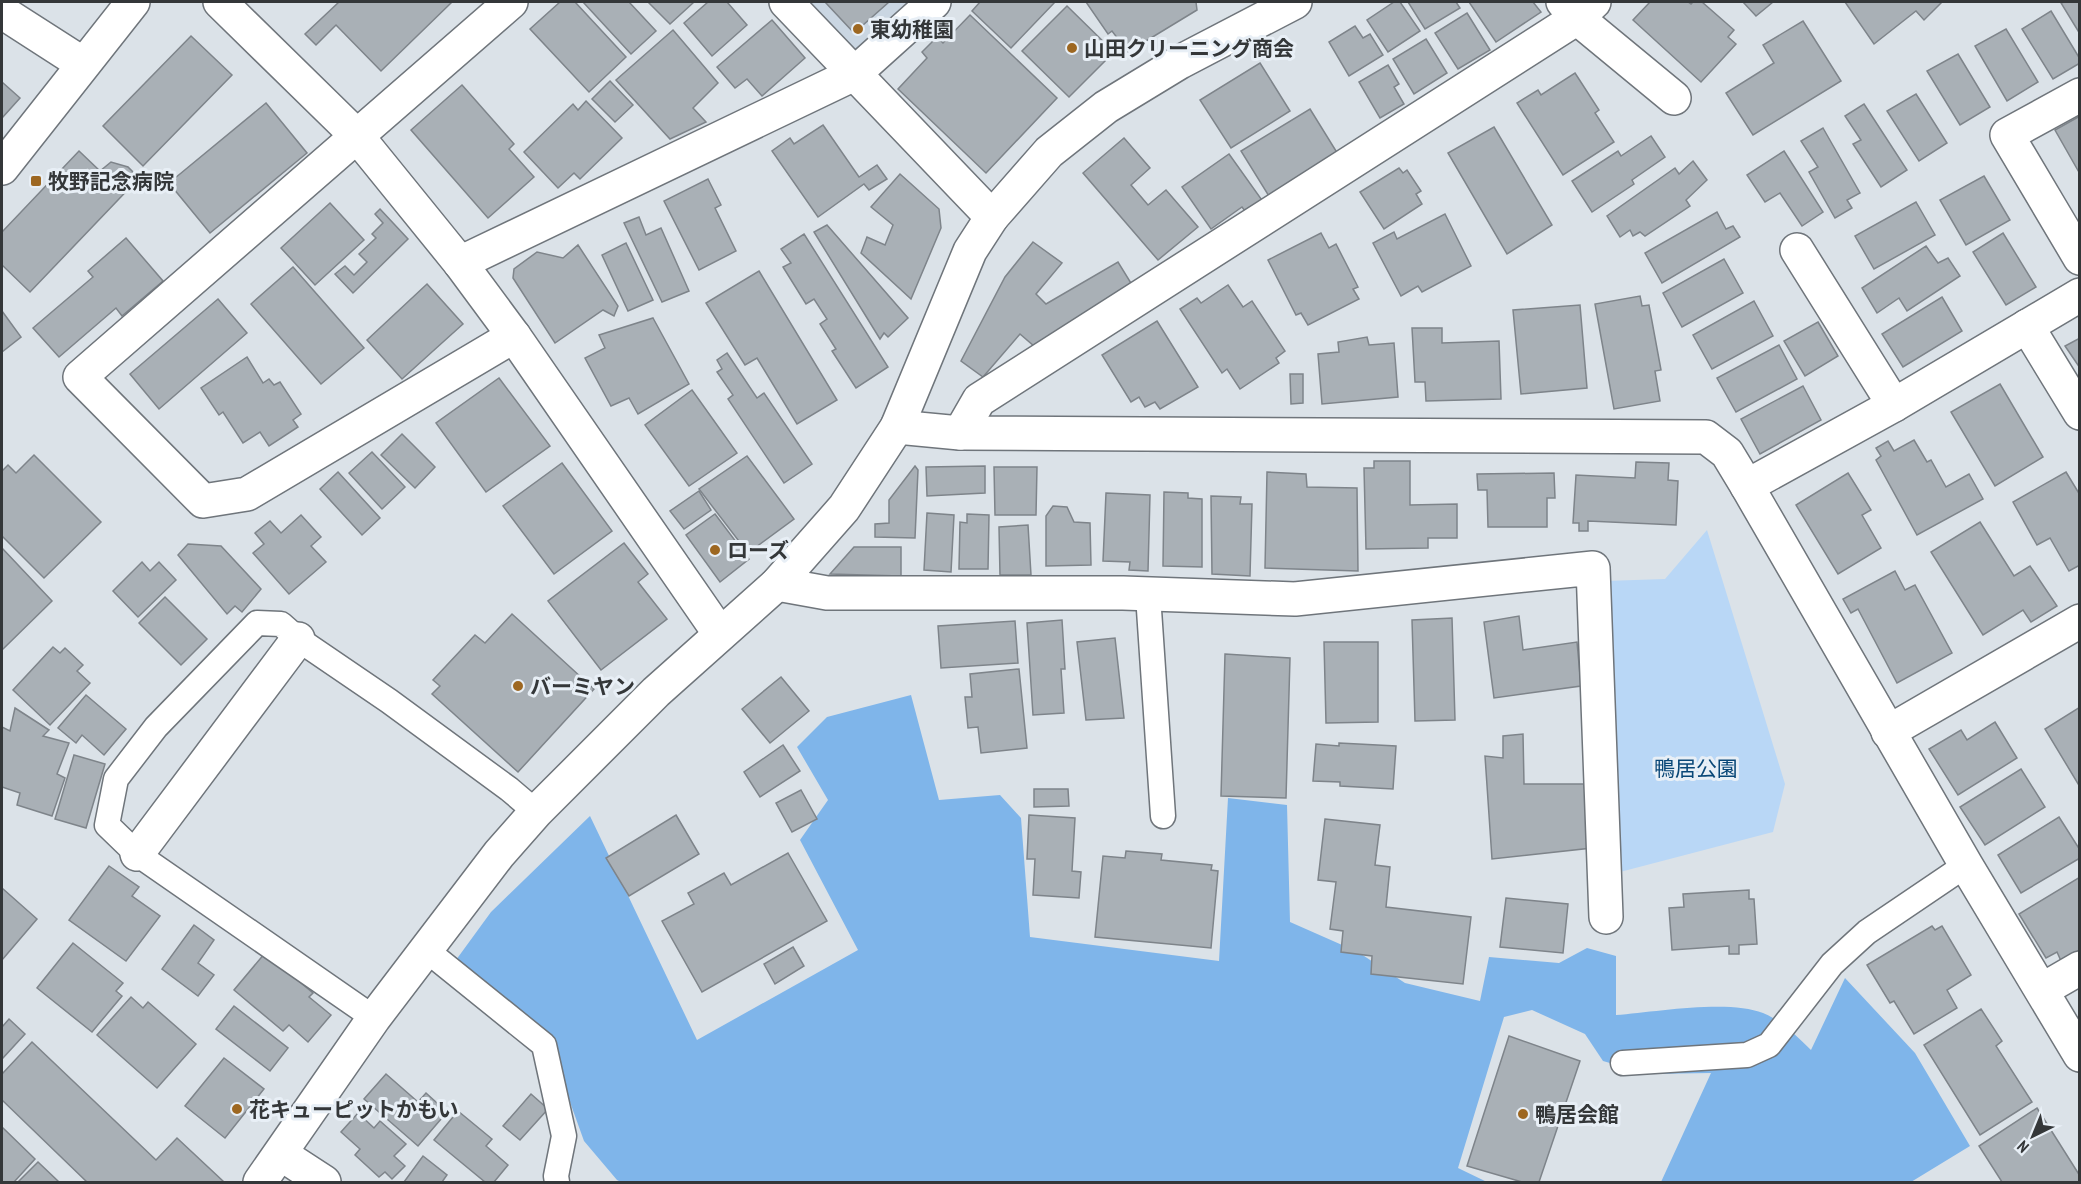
<svg xmlns="http://www.w3.org/2000/svg" width="2081" height="1184" viewBox="0 0 2081 1184" font-family="'PT Sans Narrow','Noto Sans JP',sans-serif">
<style>
.built{fill:#cad6e2}
.green{fill:#b9d7f6}
.forest{fill:#7fb5ea}
.building{fill:#a9b0b6;stroke:#7e848a;stroke-width:1.5}
.lines{fill:none;stroke-linecap:round;stroke-linejoin:round}
.lane-casing{stroke:#6f757b;stroke-width:27}
.street-casing{stroke:#6f757b;stroke-width:36}
.secondary-casing{stroke:#6f757b;stroke-width:36}
.lane{stroke:#fff;stroke-width:24}
.street{stroke:#fff;stroke-width:33}
.secondary{stroke:#fff;stroke-width:33}
.poi-dot{fill:#9d6721;stroke:#e8eff6;stroke-width:2}
.labels{text-anchor:middle;dominant-baseline:central;stroke-width:6;stroke-linejoin:round;paint-order:stroke}
.poi-label{font-size:21px;font-weight:bold;fill:#343739;stroke:#e8eff6;text-anchor:start}
.park-label{font-size:21px;fill:#094777;stroke:#e8eff6}
</style>
<rect width="100%" height="100%" fill="#dbe2e8"/>
<!-- built -->
<path class="built" d="M805,2H915L855,56Z"/>
<!-- green -->
<path class="green" d="M1707,530L1785,784L1773,832L1620,872L1605,581L1665,579Z"/>
<!-- forest -->
<path class="forest" d="M911,695L939,800L1000,795L1021,818L1030,937L1219,961L1228,798L1287,805L1290,922L1358,952L1405,983L1480,1001L1489,957L1559,963L1587,948L1616,956V1015C1654,1012 1729,999 1763,1013C1782,1021 1797,1036 1811,1050L1845,978L1915,1053L1970,1146L1911,1182H1661L1711,1073L1648,1074L1603,1061L1585,1034L1532,1010L1504,1017L1458,1168L1487,1182H621L617,1180L584,1141L547,1038L456,960L491,912L590,816L697,1040L858,950L800,840L828,800L797,747L827,717Z"/>
<!-- building -->
<g class="building">
<path d="M339,2H452L381,71L336,25L316,45L305,34Z"/>
<path d="M560,2H575L626,57L589,92L530,29Z"/>
<path d="M583,2H629L656,31L631,54Z"/>
<path d="M648,2H694L670,24Z"/>
<path d="M708,2H727L747,25L712,56L684,23Z"/>
<path d="M825,2H889L854,33Z"/>
<path d="M980,2H1055L1011,48L972,11Z"/>
<path d="M1086,2H1196L1197,10L1128,52L1112,31L1108,34Z"/>
<path d="M1394,2H1400L1420,31L1388,52L1367,20Z"/>
<path d="M1408,2H1456L1460,8L1425,29Z"/>
<path d="M1469,2H1533L1541,12L1496,42Z"/>
<path d="M1650,2H1688L1691,4L1693,2H1702L1734,30L1728,37L1736,44L1701,82L1633,20Z"/>
<path d="M1743,2H1773L1756,16Z"/>
<path d="M1845,2H1942L1924,20L1916,11L1874,44Z"/>
<path d="M2064,2H2080V34L2061,3Z"/>
<path d="M1067,6L1114,52L1069,97L1022,51Z"/>
<path d="M2051,11L2080,59V63L2053,79L2022,29Z"/>
<path d="M1467,13L1490,50L1458,69L1435,33Z"/>
<path d="M970,15L1057,98L986,173L898,89L927,58L922,52L937,37L943,43Z"/>
<path d="M772,20L805,58L762,96L747,79L735,88L717,67Z"/>
<path d="M1803,21L1841,81L1753,135L1726,93L1774,63L1763,45Z"/>
<path d="M1355,26L1363,38L1370,34L1383,55L1349,76L1329,42Z"/>
<path d="M2006,29L2038,82L2007,101L1975,46Z"/>
<path d="M673,30L718,83L693,108L706,122L670,139L616,80Z"/>
<path d="M191,36L232,75L143,166L103,126Z"/>
<path d="M1426,39L1447,73L1414,94L1393,59Z"/>
<path d="M1958,54L1990,107L1960,125L1927,71Z"/>
<path d="M1260,63L1290,111L1231,148L1200,100Z"/>
<path d="M1388,65L1399,84L1394,87L1404,104L1380,118L1359,82Z"/>
<path d="M1575,73L1599,110L1595,113L1614,142L1563,175L1517,103L1538,90L1541,95Z"/>
<path d="M610,81L633,105L615,122L592,99Z"/>
<path d="M2,82L20,98L2,118Z"/>
<path d="M462,85L514,144L509,149L534,177L488,218L411,130Z"/>
<path d="M1916,94L1947,143L1919,161L1887,111Z"/>
<path d="M586,101L622,138L580,179L574,173L558,188L524,152L573,104L578,110Z"/>
<path d="M266,103L307,153L210,233L169,183Z"/>
<path d="M1864,104L1907,170L1881,187L1853,144L1861,140L1845,116Z"/>
<path d="M1310,109L1341,159L1272,201L1241,151Z"/>
<path d="M2080,116V174L2055,130Z"/>
<path d="M823,125L859,177L877,165L887,179L869,190L864,184L818,217L772,151L790,138L794,144Z"/>
<path d="M1494,127L1552,225L1507,254L1448,153Z"/>
<path d="M1823,128L1860,193L1847,200L1852,208L1835,218L1809,172L1818,167L1801,141Z"/>
<path d="M1651,136L1665,157L1632,180L1634,184L1592,212L1572,181L1618,151L1621,156Z"/>
<path d="M1124,138L1150,168L1131,185L1148,205L1166,190L1198,227L1158,260L1083,173Z"/>
<path d="M79,151L100,171L111,162L128,167L139,178L30,292L2,265V232Z"/>
<path d="M1784,151L1823,212L1802,226L1780,193L1765,202L1747,175Z"/>
<path d="M1229,154L1264,203L1248,215L1242,207L1211,229L1182,187Z"/>
<path d="M1693,161L1707,180L1686,200L1690,206L1645,236L1640,232L1633,236L1630,230L1620,237L1607,216L1675,168L1679,174Z"/>
<path d="M1399,168L1403,173L1407,170L1421,191L1416,194L1422,204L1384,229L1360,192Z"/>
<path d="M900,174L939,209L941,228L911,299L861,253L867,237L885,245L893,225L871,207Z"/>
<path d="M1984,176L2010,220L1966,245L1940,200Z"/>
<path d="M708,179L721,205L715,208L736,251L699,270L664,201Z"/>
<path d="M1916,202L1935,235L1874,269L1855,236Z"/>
<path d="M330,203L364,240L315,285L281,248Z"/>
<path d="M380,209L408,239L353,293L335,274L345,266L354,275L367,262L359,254L376,238L372,234L383,223L375,214Z"/>
<path d="M1717,212L1726,229L1733,226L1740,237L1662,283L1645,253Z"/>
<path d="M1445,214L1471,266L1422,292L1418,286L1401,296L1373,243L1394,232L1397,239Z"/>
<path d="M639,217L646,235L661,228L689,291L662,302L624,223Z"/>
<path d="M827,225L908,318L888,337L884,333L880,339L814,232Z"/>
<path d="M1321,233L1329,248L1336,244L1358,287L1353,289L1359,299L1308,325L1301,313L1296,315L1268,260Z"/>
<path d="M2003,233L2036,287L2006,305L1973,252Z"/>
<path d="M804,234L888,367L856,388L832,351L836,349L820,324L827,319L814,299L806,304L783,267L791,263L781,249Z"/>
<path d="M126,238L163,281L122,316L116,308L59,357L33,328L93,277L88,271Z"/>
<path d="M1033,242L1062,263L1036,294L1046,304L1118,262L1134,288L1034,346L1020,334L983,377L961,361L1005,277Z"/>
<path d="M626,243L653,300L628,311L602,255Z"/>
<path d="M578,245L618,306L614,316L603,310L555,343L513,278L514,269L537,252L563,258Z"/>
<path d="M1926,246L1938,263L1948,258L1960,276L1907,311L1899,298L1877,313L1862,288Z"/>
<path d="M1724,259L1743,293L1682,327L1663,293Z"/>
<path d="M293,267L364,348L321,384L251,304Z"/>
<path d="M759,271L837,400L797,424L757,358L745,365L706,303Z"/>
<path d="M427,284L463,324L402,379L367,340Z"/>
<path d="M1228,285L1243,307L1252,301L1285,351L1276,358L1279,363L1240,389L1227,369L1222,373L1180,309L1197,298L1201,303Z"/>
<path d="M1640,296L1642,306L1649,305L1661,370L1655,371L1660,401L1614,409L1595,304Z"/>
<path d="M1942,297L1962,331L1903,367L1882,334Z"/>
<path d="M218,299L247,333L159,409L130,374Z"/>
<path d="M1754,301L1773,336L1712,369L1693,335Z"/>
<path d="M1580,305L1587,388L1521,394L1513,310Z"/>
<path d="M2,311L21,337L2,352Z"/>
<path d="M653,318L689,384L638,414L629,398L611,406L585,358L605,348L599,335Z"/>
<path d="M1157,321L1198,387L1160,409L1155,402L1145,407L1139,397L1131,402L1102,355Z"/>
<path d="M1818,322L1838,356L1805,376L1784,341Z"/>
<path d="M1412,328H1442V343L1499,341L1501,399L1426,401L1425,382H1415Z"/>
<path d="M1367,337L1369,345L1394,343L1398,397L1322,404L1318,354L1339,352L1338,342Z"/>
<path d="M2080,338V368L2065,346Z"/>
<path d="M1779,345L1797,379L1736,412L1717,378Z"/>
<path d="M727,353L757,398L764,393L812,464L784,483L728,399L733,395L717,372L722,369L717,360Z"/>
<path d="M247,357L263,383L269,379L274,385L280,382L301,414L293,420L298,427L269,446L260,432L243,443L223,412L219,415L201,388Z"/>
<path d="M1290,374H1303V403L1291,404Z"/>
<path d="M499,378L550,446L486,492L436,423Z"/>
<path d="M2000,384L2043,457L1995,486L1951,412Z"/>
<path d="M1803,386L1821,420L1760,454L1741,419Z"/>
<path d="M692,390L737,453L689,486L645,425Z"/>
<path d="M402,434L435,467L415,488L381,455Z"/>
<path d="M1914,440L1927,462L1931,460L1946,487L1969,474L1983,499L1917,535L1876,460L1881,456L1876,448L1888,441L1894,451Z"/>
<path d="M372,452L405,487L382,509L349,473Z"/>
<path d="M34,455L101,522L44,578L2,536V471L8,465L16,473Z"/>
<path d="M747,456L794,519L748,553L699,489Z"/>
<path d="M1374,461H1410V505L1457,504V538H1428V548L1366,549L1364,468H1374Z"/>
<path d="M1636,462L1669,463L1668,480L1678,481L1676,525L1588,521V531H1579V523H1573L1576,475L1635,478Z"/>
<path d="M562,463L612,531L554,574L503,506Z"/>
<path d="M915,466L918,470L915,538L875,537V524L889,523V500Z"/>
<path d="M985,466V493L927,496L926,467Z"/>
<path d="M994,467H1037L1036,515H995Z"/>
<path d="M338,472L380,518L362,535L320,489Z"/>
<path d="M1267,472L1306,474L1307,487L1357,488L1358,571L1265,568Z"/>
<path d="M2066,472L2080,495V565L2069,571L2050,538L2037,545L2013,502Z"/>
<path d="M1554,473L1555,498H1547V527H1488L1487,490H1478L1477,474Z"/>
<path d="M1848,473L1871,510L1862,515L1881,548L1838,574L1796,505Z"/>
<path d="M699,491L711,510L684,529L670,511Z"/>
<path d="M1164,492L1188,493V498L1202,499V567L1163,566Z"/>
<path d="M1106,493L1150,495L1148,571L1129,570L1130,562L1103,561Z"/>
<path d="M1211,496L1241,497L1240,504H1252L1250,576L1212,574Z"/>
<path d="M1053,506L1067,507L1074,522L1090,523L1091,565L1046,566V516Z"/>
<path d="M927,513L954,515L951,572L924,570Z"/>
<path d="M715,514L749,559L720,582L686,535Z"/>
<path d="M967,514L989,515L988,569H959L960,522L967,523Z"/>
<path d="M301,515L321,537L311,546L326,562L289,594L253,553L264,544L255,533L270,521L281,533Z"/>
<path d="M1980,522L2014,576L2030,566L2057,606L2031,622L2023,610L1983,635L1931,552Z"/>
<path d="M1028,525L1031,575H1000L999,527Z"/>
<path d="M624,543L648,574L638,582L667,619L601,670L548,601Z"/>
<path d="M188,544L221,546L261,589L242,612L235,606L227,614L178,555Z"/>
<path d="M854,547H901V576L830,574Z"/>
<path d="M2,548L52,601L2,650Z"/>
<path d="M142,562L150,571L159,562L176,580L138,617L113,591Z"/>
<path d="M1895,571L1905,590L1915,585L1952,653L1897,683L1858,609L1851,613L1843,599Z"/>
<path d="M165,597L207,639L181,665L139,623Z"/>
<path d="M512,614L594,689L518,772L432,694L440,686L433,680L475,635L485,643Z"/>
<path d="M1519,616L1523,650L1577,642L1581,686L1494,698L1484,622Z"/>
<path d="M1452,618L1455,720L1415,721L1412,620Z"/>
<path d="M1062,620L1065,669H1061L1064,713L1033,715L1027,623Z"/>
<path d="M1015,621L1018,663L941,668L938,626Z"/>
<path d="M1115,638L1124,718L1086,720L1077,642Z"/>
<path d="M1324,642H1378V722L1326,723Z"/>
<path d="M53,647L60,653L65,648L83,665L77,671L90,683L50,725L13,690Z"/>
<path d="M1225,654L1290,658L1286,798L1221,796Z"/>
<path d="M1019,669L1027,748L981,753L978,727L968,728L965,697H972L970,674Z"/>
<path d="M781,677L809,711L770,743L742,709Z"/>
<path d="M86,695L126,729L104,755L82,735L76,743L58,728Z"/>
<path d="M2080,707V787L2045,729Z"/>
<path d="M15,708L49,730L43,736L69,743L57,774L65,778L52,816L17,805L20,793L2,787V727L10,731Z"/>
<path d="M1995,722L2017,758L1958,795L1929,749L1961,730L1967,740Z"/>
<path d="M1523,734L1524,784H1584L1592,848L1492,859L1485,756L1503,758V736Z"/>
<path d="M1339,743L1396,746L1393,789L1340,786V782L1313,781L1316,744L1339,746Z"/>
<path d="M783,745L800,771L760,797L744,772Z"/>
<path d="M74,755L105,764L86,828L55,819Z"/>
<path d="M2021,769L2045,807L1985,845L1960,807Z"/>
<path d="M1034,789H1068L1069,806L1034,807Z"/>
<path d="M801,790L817,819L792,832L776,803Z"/>
<path d="M676,815L699,854L629,896L606,858Z"/>
<path d="M1029,815L1075,818L1072,871L1081,872L1079,898L1033,895L1035,859H1027Z"/>
<path d="M2059,817L2080,850V858L2021,893L1998,855Z"/>
<path d="M1325,819L1380,825L1375,865L1390,867L1386,907L1471,917L1463,984L1371,974L1372,956L1341,952L1343,931L1330,929L1336,882L1318,880Z"/>
<path d="M1126,851L1162,854L1161,860L1212,865L1211,870L1218,871L1211,948L1095,937L1103,856L1125,858Z"/>
<path d="M788,853L827,921L702,992L662,921L694,904L688,893L724,873L731,885Z"/>
<path d="M109,866L139,887L132,896L160,916L126,961L69,920Z"/>
<path d="M2080,877V950L2061,961L2057,952L2046,958L2019,914Z"/>
<path d="M2,888L37,919L2,960Z"/>
<path d="M1749,890V899H1754L1757,944L1739,945V954H1729V946L1672,950L1669,908L1684,907L1683,894Z"/>
<path d="M1506,898L1568,904L1563,953L1500,947Z"/>
<path d="M194,925L214,940L198,963L214,975L198,996L162,969Z"/>
<path d="M1932,926L1935,930L1942,926L1971,975L1947,990L1957,1008L1914,1034L1894,1001L1890,1003L1867,965Z"/>
<path d="M73,943L123,983L116,991L122,996L92,1032L37,988Z"/>
<path d="M793,947L804,966L775,984L764,964Z"/>
<path d="M265,953L313,993L309,997L331,1015L308,1042L289,1025L283,1031L234,990Z"/>
<path d="M131,997L143,1008L148,1002L196,1044L157,1088L97,1035Z"/>
<path d="M234,1006L288,1048L270,1071L216,1029Z"/>
<path d="M1981,1009L2002,1041L1996,1046L2032,1102L1980,1135L1924,1045Z"/>
<path d="M9,1019L25,1034L2,1059V1027Z"/>
<path d="M1509,1036L1580,1061L1539,1182H1522L1467,1166Z"/>
<path d="M32,1042L156,1160L177,1138L224,1182H87L2,1100V1074Z"/>
<path d="M224,1058L264,1089L225,1138L185,1106Z"/>
<path d="M386,1074L418,1102L426,1093L447,1112L418,1146L364,1099Z"/>
<path d="M531,1094L548,1109L520,1140L503,1126Z"/>
<path d="M2037,1108L2080,1176L2079,1182H2002L1979,1146Z"/>
<path d="M458,1111L492,1139L486,1146L508,1165L494,1182H485L434,1140Z"/>
<path d="M358,1113L374,1128L380,1121L406,1144L394,1156L405,1166L392,1179L385,1172L379,1177L355,1155L360,1149L341,1132Z"/>
<path d="M2,1127L35,1159L14,1182H2Z"/>
<path d="M423,1156L447,1175L442,1182H404Z"/>
<path d="M38,1162L59,1182H18Z"/>
</g>
<g class="lines">
<!-- lane casing -->
<g class="lane-casing">
<g id="lane">
<path d="M1148,595L1163,816"/>
<path d="M425,949L544,1045L564,1136L556,1176L557,1182"/>
<path d="M374,1018L137,854L107,825L116,779L156,727L257,623L281,624L298,639L389,701L509,789L536,812"/>
<path d="M1623,1063L1747,1055L1769,1045L1832,964L1867,932L1966,865"/>
</g>
</g>
<!-- street casing -->
<g class="street-casing">
<g id="street">
<path d="M220,2L357,136L460,263L514,336L720,634"/>
<path d="M511,2L80,377L203,501L247,494L514,336"/>
<path d="M786,2L992,217"/>
<path d="M1563,2L1577,18L1674,98"/>
<path d="M2,12L83,64"/>
<path d="M2080,95L2007,135L2080,258"/>
<path d="M1797,250L1894,405"/>
<path d="M460,263L854,74L934,2"/>
<path d="M2027,326L2080,413"/>
<path d="M897,427L960,433L1706,437L1727,453L1747,486L1966,865L2080,1055"/>
<path d="M960,433L979,400L1577,18L1594,2"/>
<path d="M1747,486L1894,405L2080,295"/>
<path d="M777,584L827,593H1123L1295,599L1593,568L1606,917"/>
<path d="M1888,732L2080,621"/>
<path d="M137,854L298,639"/>
<path d="M2042,990L2080,968"/>
<path d="M281,1154L324,1182"/>
</g>
</g>
<!-- secondary casing -->
<g class="secondary-casing">
<g id="secondary">
<path d="M2,168L133,2"/>
<path d="M260,1182L374,1018L499,854L536,812L656,692L777,584L844,508L897,427L970,251L992,217L1049,152L1106,107L1180,62L1295,2"/>
</g>
</g>
<!-- lane -->
<use href="#lane" class="lane"/>
<!-- street -->
<use href="#street" class="street"/>
<!-- secondary -->
<use href="#secondary" class="secondary"/>
</g>
<!-- markers -->
<g class="poi-dot">
<circle cx="858" cy="29" r="6"/>
<circle cx="1072" cy="48" r="6"/>
<rect x="30" y="175" width="12" height="12" rx="3"/>
<circle cx="715" cy="550" r="6"/>
<circle cx="518" cy="686" r="6"/>
<circle cx="237" cy="1109" r="6"/>
<circle cx="1523" cy="1114" r="6"/>
</g>
<g class="labels">
<!-- poi labels -->
<g class="poi-label">
<text x="870" y="29">東幼稚園</text>
<text x="1084" y="48">山田クリーニング商会</text>
<text x="48" y="181">牧野記念病院</text>
<text x="727" y="550">ローズ</text>
<text x="530" y="686">バーミヤン</text>
<text x="249" y="1109">花キューピットかもい</text>
<text x="1535" y="1114">鴨居会館</text>
</g>
<!-- park labels -->
<g class="park-label">
<text x="1696" y="768">鴨居公園</text>
</g>
</g>
<!-- border -->
<rect width="2081" height="1184" fill="none" stroke="#343739" stroke-width="6"/>
<!-- north arrow -->
<g transform="translate(2033 1136) rotate(223)" stroke="#e8eff6" stroke-width="4.5" paint-order="stroke">
<path d="M0-4.5L10 22L0 15L-10 22Z" fill="#343739"/>
<text y="-9" font-size="16" font-weight="bold" text-anchor="middle" fill="#343739">N</text>
</g>
</svg>
